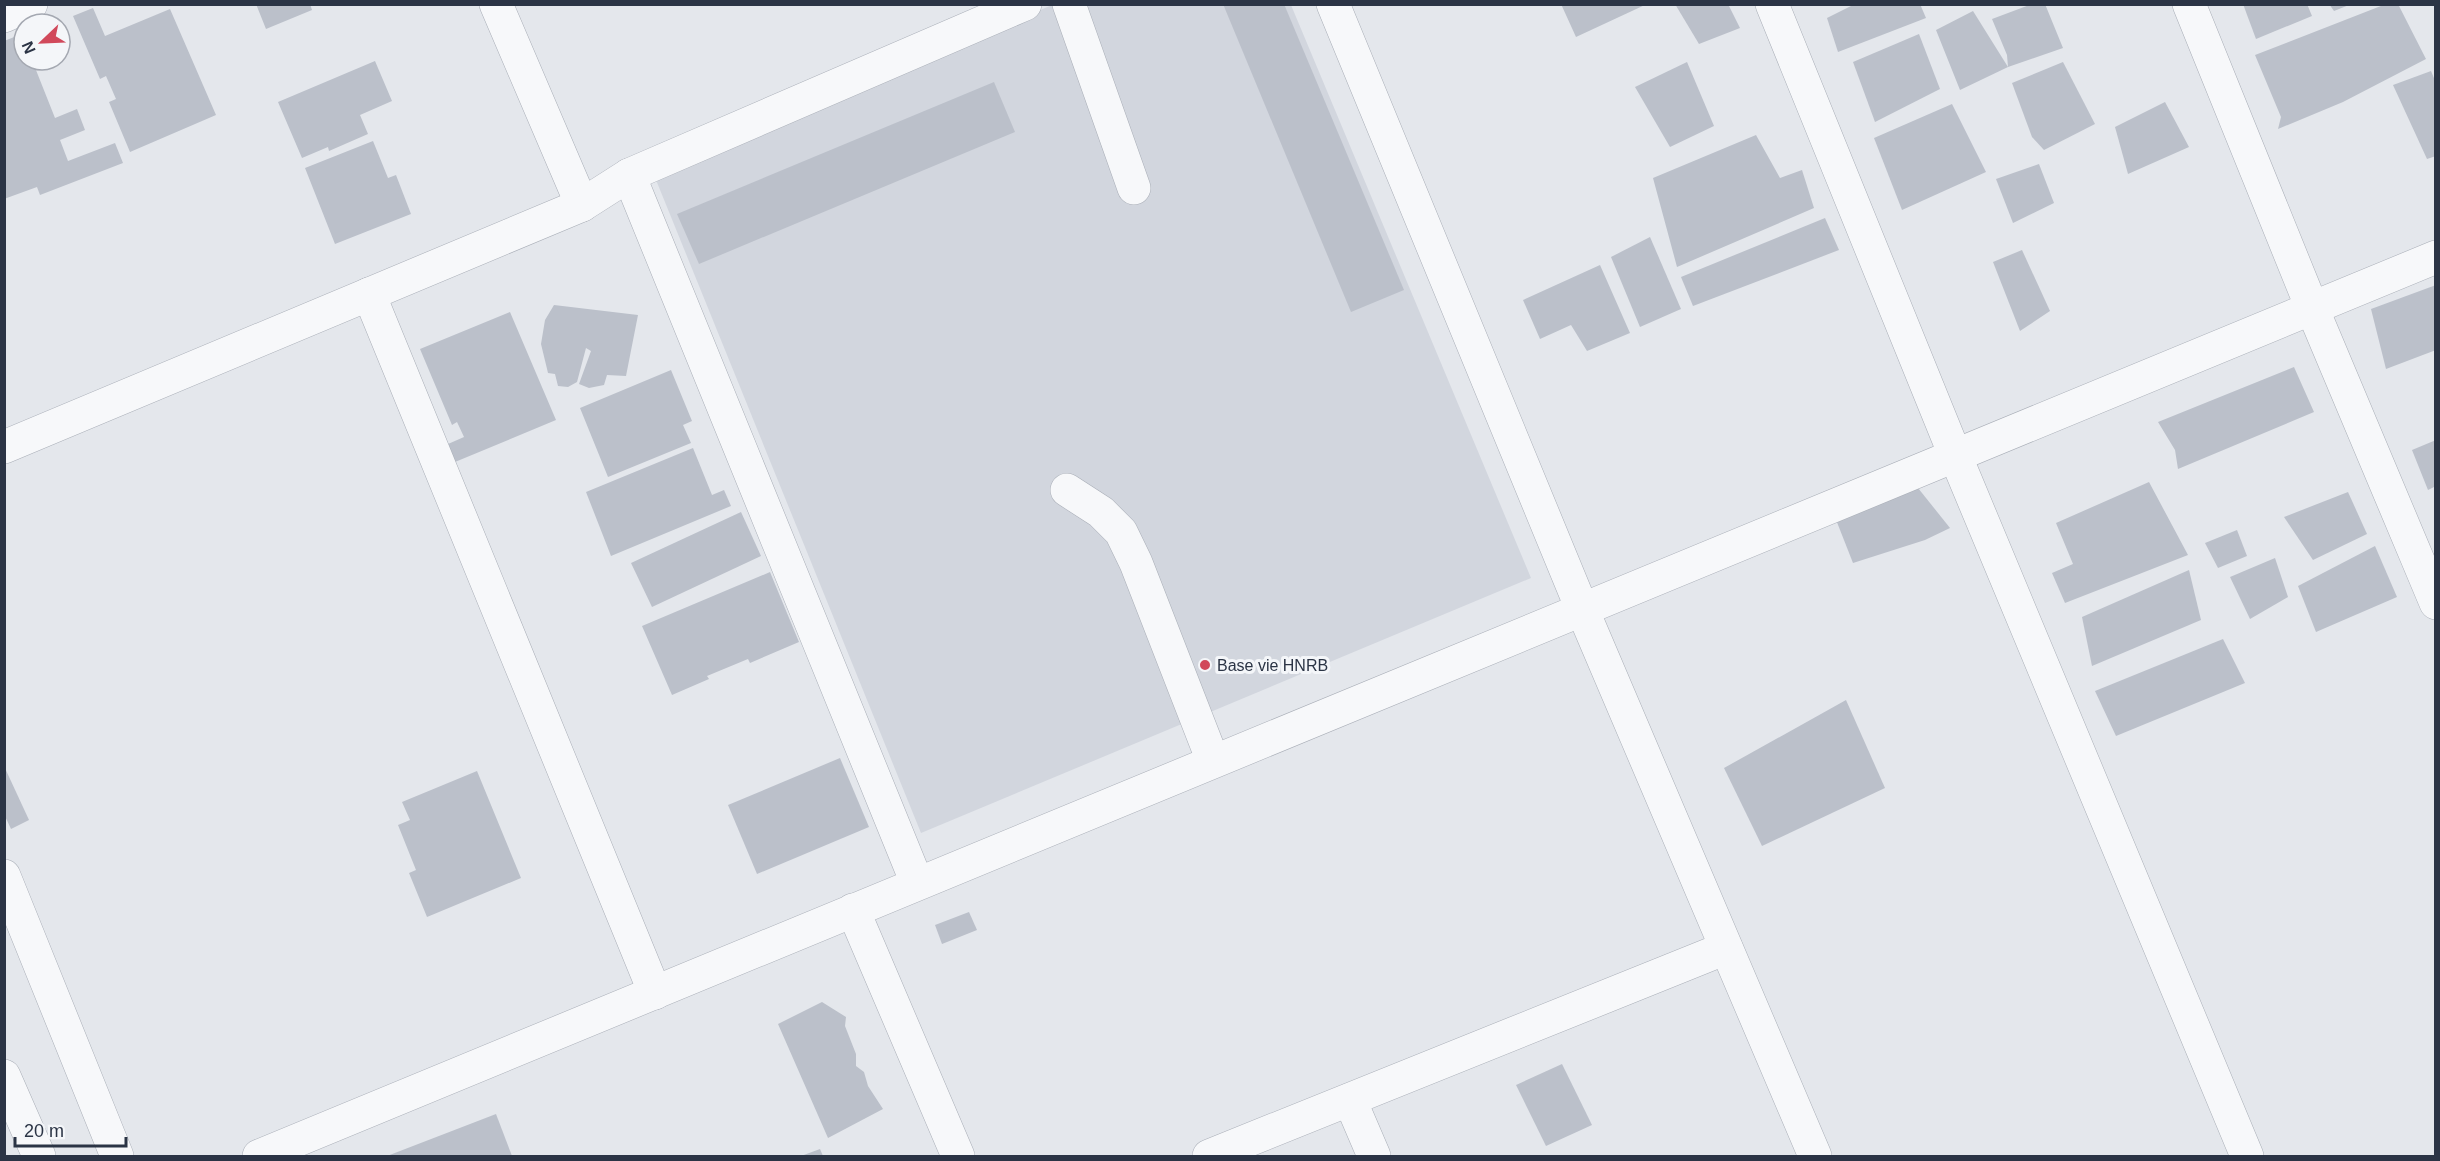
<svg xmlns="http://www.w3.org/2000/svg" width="2440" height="1161" viewBox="0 0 2440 1161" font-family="Helvetica,sans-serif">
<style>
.built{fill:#d2d6de}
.building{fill:#bbc0ca}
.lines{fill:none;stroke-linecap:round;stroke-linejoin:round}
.minor-casing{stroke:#a9aeb7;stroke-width:34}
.minor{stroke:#f7f8fa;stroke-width:33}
.poi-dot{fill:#d1495b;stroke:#f4f6f9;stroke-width:2}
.labels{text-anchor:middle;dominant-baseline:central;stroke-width:6;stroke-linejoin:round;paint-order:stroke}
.poi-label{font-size:16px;fill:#2b3445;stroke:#f4f6f9;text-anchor:start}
</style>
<rect width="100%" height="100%" fill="#e4e7ec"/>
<!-- built -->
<path class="built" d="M1052,5H1291L1531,578L921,833L654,175Z"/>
<!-- building -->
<g class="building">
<path d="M256,4H310L312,10L266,29Z"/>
<path d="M1223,4H1284L1404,290L1351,312Z"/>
<path d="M1561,4H1647L1576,37Z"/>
<path d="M1675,4H1728L1740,28L1699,44Z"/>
<path d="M1855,4H1920L1926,18L1838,52L1827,18Z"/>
<path d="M2032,4H2045L2063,48L2008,67L1960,90L1936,30L1973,11L2008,67L2007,55L1992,19Z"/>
<path d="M2243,4H2307L2312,16L2256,39Z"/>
<path d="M2329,4H2349V5L2334,11Z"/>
<path d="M2386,4H2398L2426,59L2343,102L2278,129L2281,117L2255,55Z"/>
<path d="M93,8L105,36L170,9L216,115L130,152L109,102L116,99L106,76L100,79L73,16Z"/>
<path d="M22,34L24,60H32L55,118L77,109L85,130L60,140L68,161L115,143L123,163L40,195L37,187L4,199V41Z"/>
<path d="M1919,34L1940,89L1875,122L1853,62Z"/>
<path d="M375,61L392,101L360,115L368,134L329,151L328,147L302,158L278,102Z"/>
<path d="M1687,62L1714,126L1670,147L1635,87Z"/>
<path d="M2063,62L2095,124L2044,150L2032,137L2012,83Z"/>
<path d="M2431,71L2436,83V156L2427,159L2393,85Z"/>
<path d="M994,82L1015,132L699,264L677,214Z"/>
<path d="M2165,102L2189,147L2128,174L2115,127Z"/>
<path d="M1952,104L1986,172L1902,210L1874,138Z"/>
<path d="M1756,135L1780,178L1802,170L1814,208L1677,267L1653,178Z"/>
<path d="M373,141L388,178L396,175L411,214L335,244L305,168Z"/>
<path d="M2039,164L2054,203L2013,223L1996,179Z"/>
<path d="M1825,218L1839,250L1693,306L1681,277Z"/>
<path d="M1650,237L1681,309L1640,327L1611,257Z"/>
<path d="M2022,250L2050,311L2020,331L1993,262Z"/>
<path d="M1600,265L1630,333L1587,351L1571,325L1540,339L1523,300Z"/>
<path d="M2436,285V350L2386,369L2371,309Z"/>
<path d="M554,305L638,315L626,376L607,375L604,385L589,388L579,384L591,351L586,348L577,382L568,387L558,386L555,374L548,373L541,344L545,320Z"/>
<path d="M510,312L556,420L455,462L448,444L464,437L457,422L452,425L420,349Z"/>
<path d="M2294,367L2314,412L2178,469L2175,450L2158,422Z"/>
<path d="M671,370L692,421L683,425L691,443L608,477L580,408Z"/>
<path d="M2436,440V486L2428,490L2412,450Z"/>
<path d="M693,448L712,495L724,490L731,506L611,556L586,492Z"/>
<path d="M1902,468L1950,528L1925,540L1853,563L1831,507Z"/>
<path d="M2149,482L2188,555L2065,603L2052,573L2073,564L2056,523Z"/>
<path d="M2348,492L2367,534L2313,560L2284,517Z"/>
<path d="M741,512L761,556L652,607L631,563Z"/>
<path d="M2237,530L2247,556L2218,568L2205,543Z"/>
<path d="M2375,546L2397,597L2316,632L2298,586Z"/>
<path d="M2275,558L2288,597L2250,619L2230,577Z"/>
<path d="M2189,570L2201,620L2092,666L2082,617Z"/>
<path d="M770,572L799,642L750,663L748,659L707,676L709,679L672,695L642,626Z"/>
<path d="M2223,639L2245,683L2116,736L2095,691Z"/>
<path d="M1846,700L1885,788L1762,846L1724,768Z"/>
<path d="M840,758L869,827L757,874L728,805Z"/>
<path d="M4,766L29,820L11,829L4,814Z"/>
<path d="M477,771L521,878L427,917L409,873L416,870L398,825L410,820L402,802Z"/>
<path d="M969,912L977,930L942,944L935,925Z"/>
<path d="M822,1002L846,1017L845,1026L856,1054V1066L864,1072L868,1086L883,1109L828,1138L778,1024Z"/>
<path d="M1562,1064L1592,1125L1546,1146L1516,1085Z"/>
<path d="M496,1114L512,1156H387Z"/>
<path d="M820,1149L823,1156H801Z"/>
</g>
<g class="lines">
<!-- minor casing -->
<g class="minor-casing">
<g id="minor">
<path d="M496,4L582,205"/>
<path d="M1069,4L1134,188"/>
<path d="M1333,4L1582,609L1815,1156"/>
<path d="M1772,4L1955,455L2247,1156"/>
<path d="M2189,4L2312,308L2436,603"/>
<path d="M4,16L31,4"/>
<path d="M629,175L917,883"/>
<path d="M369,294L655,993"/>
<path d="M4,447L582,205L629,175L1025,4"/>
<path d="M1067,490L1101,512L1121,532L1136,563L1213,761"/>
<path d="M4,876L117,1156"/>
<path d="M853,910L958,1156"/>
<path d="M4,1076L39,1156"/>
<path d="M1350,1100L1374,1156"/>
<path d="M259,1156L2436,257"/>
<path d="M1209,1156L1726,948"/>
</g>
</g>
<!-- minor -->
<use href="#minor" class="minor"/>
</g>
<!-- markers -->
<circle class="poi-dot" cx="1205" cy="665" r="6"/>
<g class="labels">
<!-- poi labels -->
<g class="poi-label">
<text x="1217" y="665">Base vie HNRB</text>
</g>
</g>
<!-- border -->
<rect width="2440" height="1161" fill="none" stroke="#2b3445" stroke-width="12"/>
<!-- north arrow -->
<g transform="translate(42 42) rotate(247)"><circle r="28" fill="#f4f6f9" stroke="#a4a8b1" stroke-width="1.5"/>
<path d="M0-4.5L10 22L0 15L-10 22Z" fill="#d1495b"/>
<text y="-9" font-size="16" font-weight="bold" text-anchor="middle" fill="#2b3445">N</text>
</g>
<!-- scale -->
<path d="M15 1137v9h111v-9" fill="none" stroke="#2b3445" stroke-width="3"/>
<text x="24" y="1137" font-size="18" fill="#2b3445" stroke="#f4f6f9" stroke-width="4.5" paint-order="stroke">20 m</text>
</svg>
